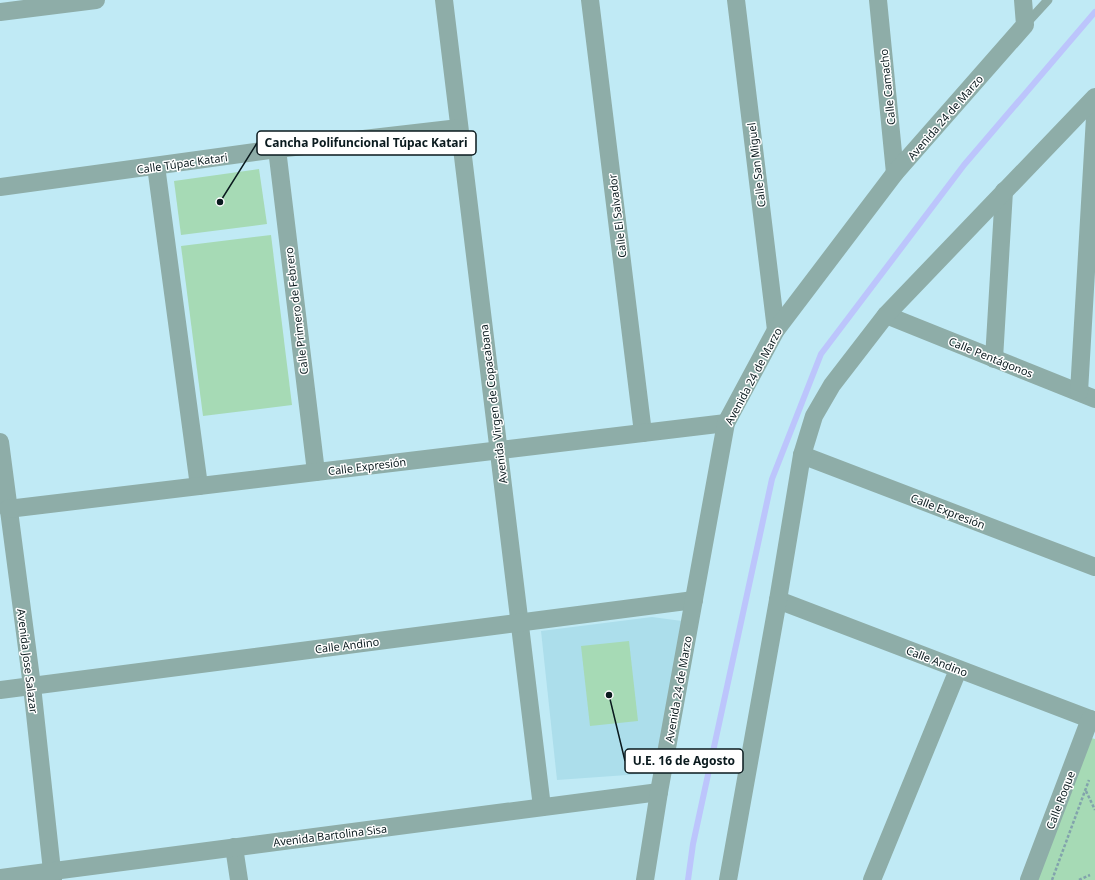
<svg xmlns="http://www.w3.org/2000/svg" width="1095" height="880" viewBox="0 0 1095 880" font-family="'Noto Sans',sans-serif">
<style>
.built{fill:#acdeeb}
.green{fill:#a6dab5}
.lines{fill:none;stroke-linecap:round;stroke-linejoin:round}
.stream{stroke:#bcc5fc;stroke-width:6}
.path{stroke:#82a3ac;stroke-width:2.5;stroke-dasharray:3 2;stroke-linecap:butt}
.service{stroke:#8eada8;stroke-width:9}
.minor{stroke:#8eada8;stroke-width:18}
.labels{text-anchor:middle;dominant-baseline:central;stroke-width:3;stroke-linejoin:round;paint-order:stroke}
.street-label{font-size:11px;fill:#0a1a1e;stroke:#fff}
.leader{fill:none;stroke:#0a1a1e;stroke-width:1.5}
.callout-dot{fill:#0a1a1e;stroke:#fff;stroke-width:1.5}
.callout{fill:#fff;stroke:#0a1a1e;stroke-width:1.5}
.callout-label{font-size:12px;text-anchor:middle;font-weight:bold;fill:#0a1a1e}
</style>
<rect width="100%" height="100%" fill="#c0eaf5"/>
<!-- built -->
<path class="built" d="M652,617L682,621L655,773L557,780L541,631Z"/>
<!-- green -->
<g class="green">
<path d="M259,169L267,224L181,235L174,181Z"/>
<path d="M271,235L292,405L203,416L181,246Z"/>
<path d="M629,641L638,721L590,726L581,646Z"/>
<path d="M1091,738L1095,739V880H1035Z"/>
</g>
<g class="lines">
<!-- stream -->
<path class="stream" d="M688,880L693,844L772,479L821,354L964,165L1095,12"/>
<!-- path -->
<g class="path">
<path d="M1086,791L1095,810"/>
<path d="M1052,880L1089,780"/>
<path d="M1079,880L1090,875"/>
</g>
<!-- service -->
<path class="service" d="M1026,24L1048,0"/>
<!-- minor -->
<g class="minor">
<path d="M444,0L542,807"/>
<path d="M590,0L643,433"/>
<path d="M736,0L776,330"/>
<path d="M878,0L895,173"/>
<path d="M0,12L96,0"/>
<path d="M277,149L316,472"/>
<path d="M156,166L199,486"/>
<path d="M0,187L277,149L459,128"/>
<path d="M886,315L1095,399"/>
<path d="M994,359L1004,191"/>
<path d="M1079,392L1095,117"/>
<path d="M0,442L32,686L53,880"/>
<path d="M802,455L1095,567"/>
<path d="M8,509L726,423"/>
<path d="M778,600L1095,721"/>
<path d="M0,690L694,600"/>
<path d="M234,847L239,880"/>
<path d="M0,878L659,792"/>
<path d="M645,880L659,792L726,423L776,330L895,173L1025,25L1023,0"/>
<path d="M728,880L778,600L802,455L814,416L832,385L886,315L1095,97"/>
<path d="M872,880L958,670"/>
<path d="M1029,880L1090,719"/>
</g>
</g>
<g class="labels">
<!-- street labels -->
<g class="street-label">
<text transform="translate(887 87) rotate(-96)">Calle Camacho</text>
<text transform="translate(945 117) rotate(-49)">Avenida 24 de Marzo</text>
<text transform="translate(182 163) rotate(-8)">Calle Túpac Katari</text>
<text transform="translate(756 165) rotate(-97)">Calle San Miguel</text>
<text transform="translate(617 216) rotate(-97)">Calle El Salvador</text>
<text transform="translate(296 311) rotate(-97)">Calle Primero de Febrero</text>
<text transform="translate(991 357) rotate(22)">Calle Pentágonos</text>
<text transform="translate(753 376) rotate(-62)">Avenida 24 de Marzo</text>
<text transform="translate(493 404) rotate(-97)">Avenida Virgen de Copacabana</text>
<text transform="translate(367 466) rotate(-7)">Calle Expresión</text>
<text transform="translate(948 511) rotate(21)">Calle Expresión</text>
<text transform="translate(347 645) rotate(-7)">Calle Andino</text>
<text transform="translate(28 661) rotate(83)">Avenida Jose Salazar</text>
<text transform="translate(937 661) rotate(21)">Calle Andino</text>
<text transform="translate(678 689) rotate(-80)">Avenida 24 de Marzo</text>
<text transform="translate(1060 800) rotate(-69)">Calle Roque</text>
<text transform="translate(330 835) rotate(-7)">Avenida Bartolina Sisa</text>
</g>
</g>
<!-- callouts -->
<path class="leader" d="M220 202L257 143M609 695L625 761"/>
<g class="callout-dot">
<circle cx="220" cy="202" r="4"/>
<circle cx="609" cy="695" r="4"/>
</g>
<g class="callout">
<rect x="257" y="131" width="219" height="24" rx="4"/>
<rect x="625" y="749" width="118" height="24" rx="4"/>
</g>
<g class="callout-label">
<text x="366" y="147">Cancha Polifuncional Túpac Katari</text>
<text x="684" y="765">U.E. 16 de Agosto</text>
</g>
</svg>
